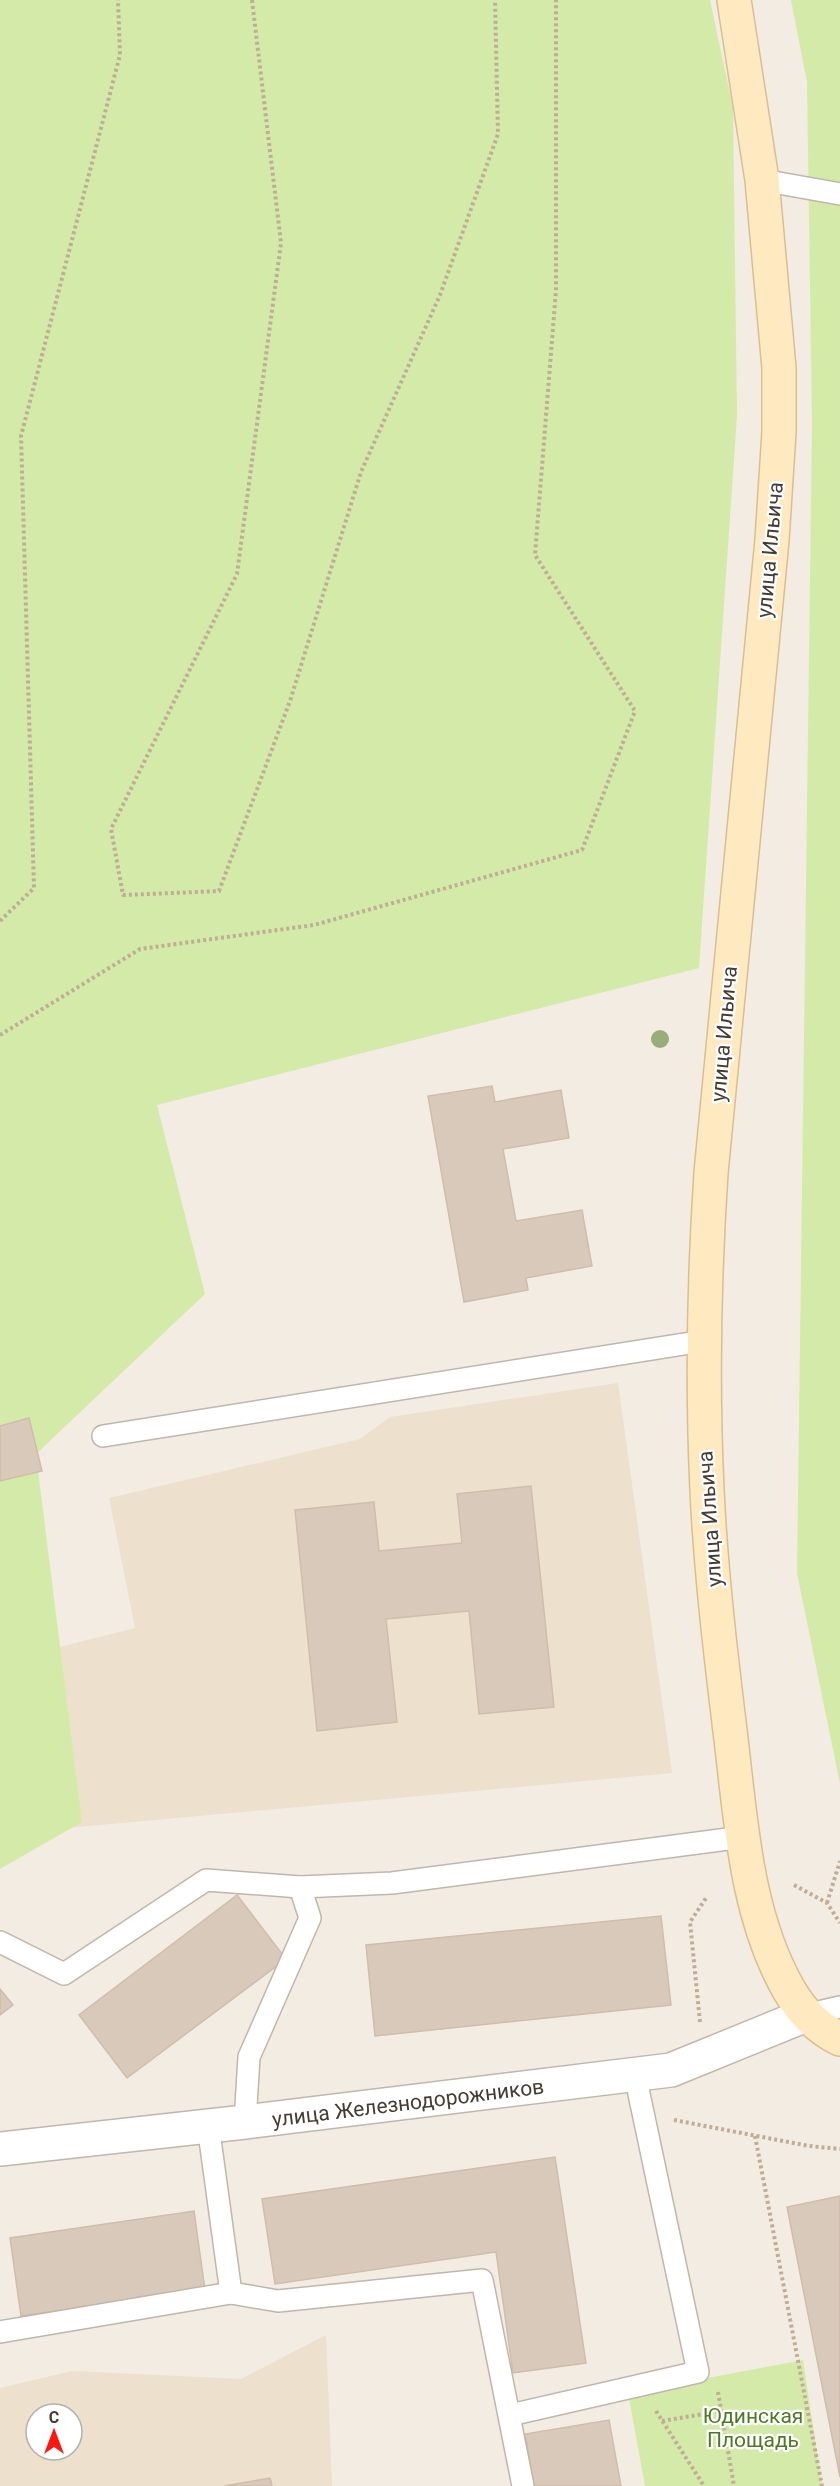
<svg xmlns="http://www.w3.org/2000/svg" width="840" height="2486" viewBox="0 0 840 2486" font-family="Roboto,sans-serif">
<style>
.education{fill:#ede0cc;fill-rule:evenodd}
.green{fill:#d4eaa9}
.building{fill:#d8c9bb;stroke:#d0bdab;stroke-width:1.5}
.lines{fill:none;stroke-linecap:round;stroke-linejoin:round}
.lane-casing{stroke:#c1b6a9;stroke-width:24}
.street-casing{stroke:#c1b6a9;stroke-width:36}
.secondary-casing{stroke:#d9be92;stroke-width:36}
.path{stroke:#c1ad96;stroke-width:4;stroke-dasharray:3 3;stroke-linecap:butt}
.lane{stroke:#fff;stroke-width:21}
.street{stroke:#fff;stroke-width:33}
.secondary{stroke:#ffe9c1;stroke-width:33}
.tree{fill:#98ad7a}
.labels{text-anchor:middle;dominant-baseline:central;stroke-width:4.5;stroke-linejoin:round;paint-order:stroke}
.street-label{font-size:21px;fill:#453c33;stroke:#fff}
.park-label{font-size:21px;fill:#4e7924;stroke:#fff}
</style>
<rect width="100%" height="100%" fill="#f3ece3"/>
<!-- education -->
<g class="education">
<path d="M618,1383L672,1773L0,1834V1662L135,1628L109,1498L360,1439L390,1417Z"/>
<path d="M326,2335L332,2486H0V2388L72,2371L241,2379ZM36,2414H72V2450H36Z"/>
</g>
<!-- green -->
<g class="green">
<path d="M0,0H710L733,108L737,416L699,968L157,1105L205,1294L36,1454L82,1822L0,1869Z"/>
<path d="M791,0H840V1784L797,1573L812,424L807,82Z"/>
<path d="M803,2360L822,2486H645L628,2393Z"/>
</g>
<!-- building -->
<g class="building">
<path d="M492,1086L495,1102L561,1090L569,1138L503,1149L516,1221L582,1210L592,1266L526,1278L528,1290L464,1302L428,1096Z"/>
<path d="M29,1418L42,1471L0,1481V1426Z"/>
<path d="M531,1486L554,1707L479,1714L469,1611L386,1619L397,1722L317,1731L295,1510L374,1502L379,1551L462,1543L457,1494Z"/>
<path d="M237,1895L286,1959L127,2078L79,2015Z"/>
<path d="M661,1916L671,2005L375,2036L366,1945Z"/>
<path d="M0,1989L13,2005L0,2015Z"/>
<path d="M555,2157L586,2363L513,2373L496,2252L275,2284L262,2199Z"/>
<path d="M840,2196V2477L787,2207Z"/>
<path d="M194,2211L205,2290L21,2316L10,2238Z"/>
<path d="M609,2420L621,2486H534L525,2434Z"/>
<path d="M270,2478L272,2486H224Z"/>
</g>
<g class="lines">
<!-- lane casing -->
<g class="lane-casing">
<g id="lane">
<path d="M762,180L840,194"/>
<path d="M103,1436L703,1341"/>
<path d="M0,1942L64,1974L206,1880L300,1887L392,1883L743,1837"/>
<path d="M806,2015L840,2007"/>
<path d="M245,2122L249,2057L310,1918L300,1887"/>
<path d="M208,2125L231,2293"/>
<path d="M0,2332L231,2293L278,2301L482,2280L523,2486"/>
<path d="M510,2415L698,2372L635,2075"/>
</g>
</g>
<!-- street casing -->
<g class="street-casing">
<path id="street" d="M0,2149L245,2122L671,2070L806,2015"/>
</g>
<!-- secondary casing -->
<g class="secondary-casing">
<path id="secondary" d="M734,0L762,180L779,368V432L772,540L711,1173C704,1279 702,1384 707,1490C711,1574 721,1657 731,1739C741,1822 746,1915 789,1990C802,2012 817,2028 840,2039"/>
</g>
<!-- path -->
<g class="path">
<path d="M252,0L281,243L237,574L111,829L123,895L219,891L290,701L361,472L440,295L498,134L495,0"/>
<path d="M0,921L34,888L21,436L120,55L118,0"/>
<path d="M0,1035L140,949L314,925L582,850L635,711L535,555L556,290V0"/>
<path d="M794,1885L827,1903L840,1923"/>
<path d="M827,1903L840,1861"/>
<path d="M700,2022L690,1922L706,1898"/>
<path d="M674,2120L809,2146L840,2149"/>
<path d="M755,2136L822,2486"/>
<path d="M718,2392L734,2486"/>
<path d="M656,2411L704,2486"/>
<path d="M662,2421L722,2411"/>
</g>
<!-- lane -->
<use href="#lane" class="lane"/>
<!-- street -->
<use href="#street" class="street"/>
<!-- secondary -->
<use href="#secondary" class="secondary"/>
</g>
<!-- trees -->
<circle class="tree" cx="660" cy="1039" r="9"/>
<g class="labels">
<!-- street labels -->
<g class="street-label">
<text transform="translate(770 550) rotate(-85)">улица Ильича</text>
<text transform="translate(724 1034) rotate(-85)">улица Ильича</text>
<text transform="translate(710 1519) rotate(-94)">улица Ильича</text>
<text transform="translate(408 2103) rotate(-7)">улица Железнодорожников</text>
</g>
<!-- park labels -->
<g class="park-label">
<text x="753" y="2416">Юдинская<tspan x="753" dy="24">Площадь</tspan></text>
</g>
</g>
<!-- north arrow -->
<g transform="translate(54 2432)"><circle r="28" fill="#ffffff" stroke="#b5b1ad" stroke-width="1.5"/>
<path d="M0-4.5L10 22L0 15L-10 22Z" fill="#ff160e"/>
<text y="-9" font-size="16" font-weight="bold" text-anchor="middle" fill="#453c33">С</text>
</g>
</svg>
